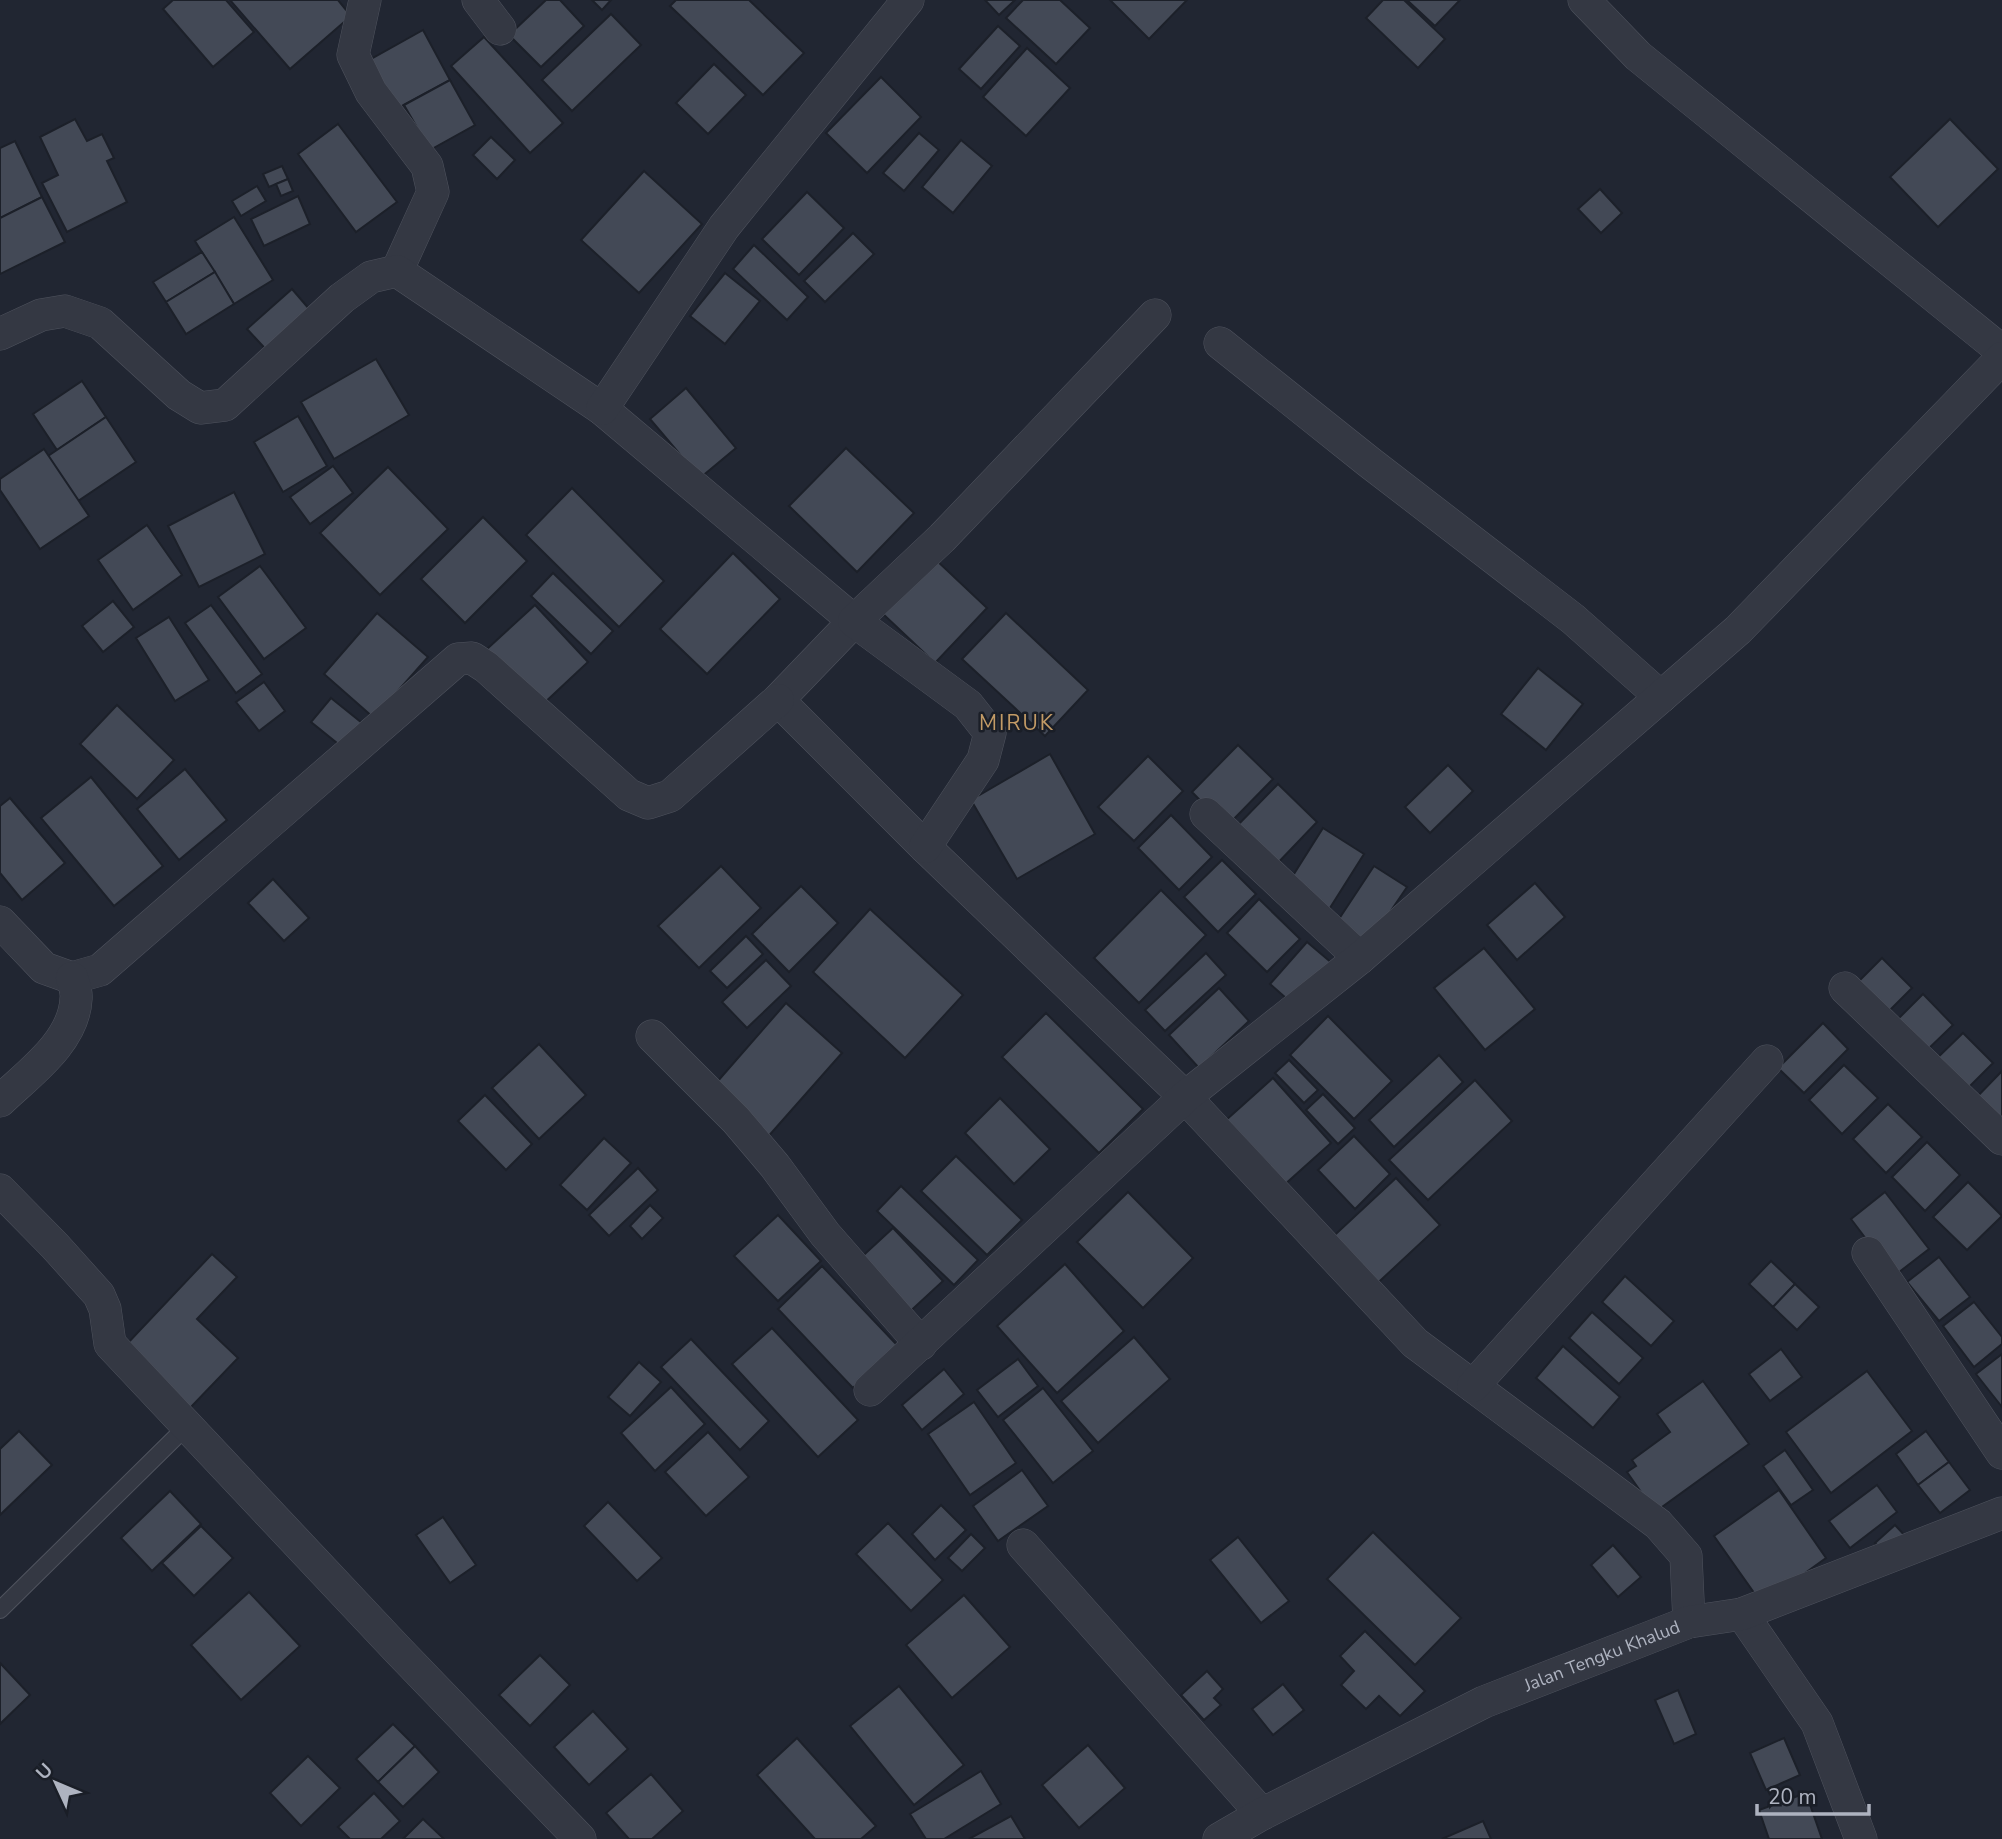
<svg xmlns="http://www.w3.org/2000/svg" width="2002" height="1839" viewBox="0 0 2002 1839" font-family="'Nunito Sans',sans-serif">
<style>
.building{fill:#434956;stroke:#1c2029;stroke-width:2}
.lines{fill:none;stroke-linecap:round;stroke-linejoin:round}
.service-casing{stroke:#4f535e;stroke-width:18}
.minor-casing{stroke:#4f535e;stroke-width:33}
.service{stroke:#343843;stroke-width:16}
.minor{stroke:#343843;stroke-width:32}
.labels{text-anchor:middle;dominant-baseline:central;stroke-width:5;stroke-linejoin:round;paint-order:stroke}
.street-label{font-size:18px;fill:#aeb3c0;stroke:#1a1e27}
.quarter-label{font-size:21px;letter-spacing:2px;fill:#c39b66;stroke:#1a1e27}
</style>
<rect width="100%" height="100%" fill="#212632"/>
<!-- building -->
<g class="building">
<path d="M173,0H226L254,32L213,67L163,9Z"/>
<path d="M230,0H338L351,16L290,69Z"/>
<path d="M546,0H560L584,26L541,67L509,35Z"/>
<path d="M592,0H611L602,10Z"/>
<path d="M676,0H749L804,53L763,95L670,6Z"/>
<path d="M985,0H1015L999,15Z"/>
<path d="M1023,0H1060L1090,28L1056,64L1006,18Z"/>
<path d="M1110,0H1187L1149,39Z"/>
<path d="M1383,0H1404L1445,39L1418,68L1366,18Z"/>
<path d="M1407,0H1460L1435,26Z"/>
<path d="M611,14L641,45L572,111L542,80Z"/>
<path d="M998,26L1020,46L981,89L959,69Z"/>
<path d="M423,30L450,80L391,112L364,63Z"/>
<path d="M484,37L563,123L530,153L451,66Z"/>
<path d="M1027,48L1070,88L1026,136L983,97Z"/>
<path d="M714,64L746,95L708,134L676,103Z"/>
<path d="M881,77L921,117L867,173L826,133Z"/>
<path d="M450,80L475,125L430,150L404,105Z"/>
<path d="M75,119L87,141L102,134L114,158L107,161L127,202L67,232L42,183L58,175L40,137Z"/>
<path d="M1950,119L1998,169L1938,227L1890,177Z"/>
<path d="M338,124L397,202L356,232L298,154Z"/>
<path d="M919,133L939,150L904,191L883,173Z"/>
<path d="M491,137L515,160L497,179L473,155Z"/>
<path d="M961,140L992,166L953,213L922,187Z"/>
<path d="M15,141L42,197L0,218V148Z"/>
<path d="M282,166L288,179L269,187L263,174Z"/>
<path d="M644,171L702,224L639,293L581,240Z"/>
<path d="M288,179L293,191L281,196L276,184Z"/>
<path d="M257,186L266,201L241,216L232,201Z"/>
<path d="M1600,189L1622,213L1601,233L1578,209Z"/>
<path d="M807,192L844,228L799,275L762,239Z"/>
<path d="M298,196L310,224L264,246L251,219Z"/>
<path d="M42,197L65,242L0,274V218Z"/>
<path d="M234,217L273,280L234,304L195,241Z"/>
<path d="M853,233L874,254L825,302L804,281Z"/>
<path d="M754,245L808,297L787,320L733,269Z"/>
<path d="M202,252L215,272L166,302L153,282Z"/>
<path d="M215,272L234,304L186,334L166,302Z"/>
<path d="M725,273L760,301L725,344L690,316Z"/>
<path d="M292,289L316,317L272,356L247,329Z"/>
<path d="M376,359L409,415L334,459L301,402Z"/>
<path d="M82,381L106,417L57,450L33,414Z"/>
<path d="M686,388L736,448L700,478L650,419Z"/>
<path d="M298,416L327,466L283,492L254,442Z"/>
<path d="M106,417L136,462L78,501L48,456Z"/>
<path d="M846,448L914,513L857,572L789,506Z"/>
<path d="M44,449L89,516L40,549L0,490V479Z"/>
<path d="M333,466L353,493L310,524L290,497Z"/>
<path d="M388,467L448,529L380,595L320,533Z"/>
<path d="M572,488L664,581L619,627L526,535Z"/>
<path d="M234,492L265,554L199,587L168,526Z"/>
<path d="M483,517L527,561L465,623L421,579Z"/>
<path d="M147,525L182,575L133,610L98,560Z"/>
<path d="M733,553L780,599L707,674L660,629Z"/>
<path d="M934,558L987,608L935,663L882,613Z"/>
<path d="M260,566L306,628L264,659L218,597Z"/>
<path d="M553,573L613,631L591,654L531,596Z"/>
<path d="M113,601L134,627L103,652L82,626Z"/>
<path d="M211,605L262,674L236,693L185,623Z"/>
<path d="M535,605L588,662L541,706L487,649Z"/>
<path d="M377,613L428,657L374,718L324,674Z"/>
<path d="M1006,613L1088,690L1045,736L962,659Z"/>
<path d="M169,617L209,680L175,701L136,638Z"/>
<path d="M1538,668L1583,704L1546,750L1501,714Z"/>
<path d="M264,682L285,711L259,731L236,702Z"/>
<path d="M331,698L367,727L347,751L311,722Z"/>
<path d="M117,705L174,760L137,799L80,744Z"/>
<path d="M1238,745L1273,779L1226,827L1192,792Z"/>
<path d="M1050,754L1095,834L1017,879L971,800Z"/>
<path d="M1148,756L1183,791L1134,841L1098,807Z"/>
<path d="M1448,765L1473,791L1430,833L1405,807Z"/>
<path d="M185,769L227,820L179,860L137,809Z"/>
<path d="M91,777L163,866L114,906L41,818Z"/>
<path d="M1278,784L1317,822L1272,869L1232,831Z"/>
<path d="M10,798L65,863L22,900L0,873V806Z"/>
<path d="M1171,815L1212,857L1179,890L1138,848Z"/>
<path d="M1323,828L1364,854L1328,911L1287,885Z"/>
<path d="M1222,860L1256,894L1218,932L1184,897Z"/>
<path d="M721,866L761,908L699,968L658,926Z"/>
<path d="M1374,866L1407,887L1367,946L1335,925Z"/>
<path d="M273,879L309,918L284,941L248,903Z"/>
<path d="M1535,883L1565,917L1517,960L1487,925Z"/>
<path d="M801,886L838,923L789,972L752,934Z"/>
<path d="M1161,890L1206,935L1139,1003L1094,958Z"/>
<path d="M1259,899L1300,939L1267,972L1227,933Z"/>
<path d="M870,909L963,995L905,1058L813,972Z"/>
<path d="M746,936L763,954L727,988L710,971Z"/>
<path d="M1307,942L1333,964L1295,1006L1270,984Z"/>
<path d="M1484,948L1535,1009L1485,1050L1434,988Z"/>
<path d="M1206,953L1226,975L1165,1031L1145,1010Z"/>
<path d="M1882,958L1912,988L1881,1019L1851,989Z"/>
<path d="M766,960L791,986L747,1028L722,1002Z"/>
<path d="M1219,988L1249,1021L1199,1068L1169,1035Z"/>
<path d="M1923,994L1953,1025L1922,1055L1892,1025Z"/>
<path d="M786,1003L842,1053L766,1139L710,1090Z"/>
<path d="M1046,1013L1143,1109L1099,1153L1002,1057Z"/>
<path d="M1328,1016L1392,1081L1354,1119L1290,1055Z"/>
<path d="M1823,1023L1848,1049L1804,1093L1778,1068Z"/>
<path d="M1963,1033L1993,1063L1962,1094L1931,1064Z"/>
<path d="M539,1044L586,1095L539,1139L492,1088Z"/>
<path d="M1439,1055L1463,1082L1394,1147L1369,1120Z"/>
<path d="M1289,1060L1318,1090L1304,1103L1275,1073Z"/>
<path d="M1844,1065L1878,1098L1842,1134L1809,1100Z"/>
<path d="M2002,1071V1131L1972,1102Z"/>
<path d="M1273,1078L1331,1143L1283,1186L1225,1121Z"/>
<path d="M1475,1080L1512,1121L1428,1200L1389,1160Z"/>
<path d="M1323,1094L1355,1128L1338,1144L1306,1110Z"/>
<path d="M485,1095L532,1144L506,1170L458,1121Z"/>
<path d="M1000,1098L1050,1149L1014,1184L965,1133Z"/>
<path d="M1888,1104L1922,1137L1886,1173L1853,1139Z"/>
<path d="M1354,1136L1390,1174L1355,1209L1318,1170Z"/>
<path d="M604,1138L631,1163L587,1210L560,1185Z"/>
<path d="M1927,1142L1960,1175L1925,1211L1892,1177Z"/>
<path d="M956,1156L1022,1220L987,1255L921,1191Z"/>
<path d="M638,1168L658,1190L609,1236L589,1215Z"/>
<path d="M1396,1178L1440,1225L1368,1292L1324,1245Z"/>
<path d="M1968,1182L2002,1216L1967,1250L1933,1217Z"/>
<path d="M901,1186L978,1260L954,1285L877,1211Z"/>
<path d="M1128,1192L1193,1258L1143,1308L1077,1242Z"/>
<path d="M1885,1192L1929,1249L1894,1276L1851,1219Z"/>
<path d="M650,1205L663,1218L642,1239L630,1226Z"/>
<path d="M778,1215L821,1261L778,1301L734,1256Z"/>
<path d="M893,1228L943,1281L904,1317L854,1264Z"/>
<path d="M212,1254L237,1277L197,1319L238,1358L190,1408L125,1346Z"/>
<path d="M1939,1257L1970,1297L1939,1321L1907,1282Z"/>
<path d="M1771,1261L1795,1284L1773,1307L1749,1284Z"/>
<path d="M1065,1264L1124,1331L1057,1393L997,1326Z"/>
<path d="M822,1266L897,1345L853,1388L778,1309Z"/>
<path d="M1625,1276L1674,1321L1651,1346L1602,1302Z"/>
<path d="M1795,1284L1819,1307L1797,1330L1773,1307Z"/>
<path d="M1974,1302L2002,1337V1344L1974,1367L1943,1326Z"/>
<path d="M1592,1312L1643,1358L1619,1384L1569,1338Z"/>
<path d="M772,1328L858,1420L818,1457L732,1364Z"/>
<path d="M1134,1337L1170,1379L1098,1443L1061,1401Z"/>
<path d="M691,1339L769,1421L740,1450L661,1367Z"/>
<path d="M1563,1346L1620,1397L1593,1428L1536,1378Z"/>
<path d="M1781,1349L1802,1377L1770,1401L1749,1374Z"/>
<path d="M2002,1354V1407L1976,1374Z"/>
<path d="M1018,1359L1038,1386L998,1417L977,1390Z"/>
<path d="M639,1362L661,1382L630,1416L608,1397Z"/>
<path d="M944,1369L964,1394L922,1430L902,1405Z"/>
<path d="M1867,1371L1912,1431L1831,1493L1786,1432Z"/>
<path d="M1703,1381L1749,1444L1655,1512L1627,1472L1636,1466L1632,1460L1670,1432L1657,1414Z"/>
<path d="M671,1387L705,1424L655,1471L621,1433Z"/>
<path d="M1043,1388L1093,1451L1053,1483L1003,1420Z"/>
<path d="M974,1402L1016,1463L970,1495L928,1434Z"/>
<path d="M19,1431L52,1465L0,1515V1449Z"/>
<path d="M1926,1431L1949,1462L1918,1485L1896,1454Z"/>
<path d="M708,1432L749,1477L706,1516L665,1472Z"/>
<path d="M1785,1450L1813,1490L1791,1505L1763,1466Z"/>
<path d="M1949,1462L1970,1490L1940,1513L1918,1485Z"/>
<path d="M1022,1470L1048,1506L998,1541L973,1506Z"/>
<path d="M1877,1485L1897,1512L1850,1548L1829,1521Z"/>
<path d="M1779,1490L1826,1558L1762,1604L1714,1536Z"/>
<path d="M170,1491L201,1524L152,1571L121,1538Z"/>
<path d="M608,1502L662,1558L637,1581L584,1526Z"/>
<path d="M941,1505L966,1530L935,1560L912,1534Z"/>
<path d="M443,1517L476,1565L450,1583L416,1535Z"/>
<path d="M888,1523L943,1580L911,1611L856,1554Z"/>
<path d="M1895,1525L1908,1539L1888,1557L1875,1543Z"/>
<path d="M201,1526L233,1558L194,1596L162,1563Z"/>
<path d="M1373,1532L1461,1618L1415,1665L1327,1579Z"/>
<path d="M971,1534L985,1548L962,1571L948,1558Z"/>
<path d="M1238,1537L1289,1601L1261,1623L1210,1560Z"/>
<path d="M1613,1545L1641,1577L1618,1597L1591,1565Z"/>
<path d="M249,1592L300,1646L241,1700L191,1645Z"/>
<path d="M964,1595L1010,1647L952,1698L906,1645Z"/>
<path d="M1365,1631L1425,1691L1400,1716L1379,1696L1366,1709L1341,1685L1354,1671L1340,1656Z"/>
<path d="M540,1655L570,1685L530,1726L499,1695Z"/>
<path d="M0,1663L30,1695L0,1724Z"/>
<path d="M1207,1671L1223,1689L1214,1698L1221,1705L1204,1720L1181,1695Z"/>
<path d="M1283,1684L1304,1710L1273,1735L1252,1709Z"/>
<path d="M899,1686L964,1765L914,1805L850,1726Z"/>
<path d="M1678,1690L1696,1734L1674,1744L1655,1700Z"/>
<path d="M593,1711L628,1749L589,1785L554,1747Z"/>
<path d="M393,1724L415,1746L378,1782L356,1759Z"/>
<path d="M797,1738L876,1826L861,1839H815L757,1775Z"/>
<path d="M1784,1738L1800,1775L1766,1790L1750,1753Z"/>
<path d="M1088,1745L1125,1788L1079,1828L1042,1785Z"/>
<path d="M415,1746L439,1772L403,1807L378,1782Z"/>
<path d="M308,1756L340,1788L301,1826L270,1793Z"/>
<path d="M981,1771L1001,1804L944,1839H926L910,1814Z"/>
<path d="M651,1774L683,1811L652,1839H629L606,1813Z"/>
<path d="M374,1793L400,1821L381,1839H350L338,1827Z"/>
<path d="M1806,1793L1822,1839H1769L1759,1810Z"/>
<path d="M1011,1816L1025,1839H969Z"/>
<path d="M423,1819L444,1839H403Z"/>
<path d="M1483,1821L1491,1839H1442Z"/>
</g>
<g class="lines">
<!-- service casing -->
<g class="service-casing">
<path id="service" d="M0,1610L187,1426"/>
</g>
<!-- minor casing -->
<g class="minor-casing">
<g id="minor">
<path d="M365,0L353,55L371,92L427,166L433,192L397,271"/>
<path d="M478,0L500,29"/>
<path d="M1584,0L1638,56L2002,351"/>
<path d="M0,334L41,315L65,311L100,323L179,395L200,408L225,405L342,298L371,277L397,271L602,409L854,621L778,700L925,847L1185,1097L1415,1343L1658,1524L1686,1556L1689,1622"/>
<path d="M1220,343L1369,462L1573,619L1661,697"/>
<path d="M602,409L724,227L908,0"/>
<path d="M1206,814L1360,958"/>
<path d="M925,847L983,760L990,733L968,705L854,621L942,538L1155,315"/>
<path d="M0,922L44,968L72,978L100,970L458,659L472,658L486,667L629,795L648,803L670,796L778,700"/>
<path d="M1845,988L2002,1139"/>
<path d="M652,1036L736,1120L775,1166L825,1234L921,1344"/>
<path d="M0,1101C28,1074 74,1042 76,999C77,992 74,984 72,978"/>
<path d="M0,1190L55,1246L99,1295L105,1309L110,1344L396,1648L580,1839"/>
<path d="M1868,1253L2002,1453"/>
<path d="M1473,1386L1767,1061"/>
<path d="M870,1390L1185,1097L1360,958L1738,630L2002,358"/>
<path d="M1023,1545L1262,1814"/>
<path d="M1742,1614L1817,1723L1861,1839"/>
<path id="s1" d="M1219,1839L1262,1814L1484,1702L1689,1622L1742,1614L2002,1513"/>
</g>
</g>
<!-- service -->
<use href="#service" class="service"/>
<!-- minor -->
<use href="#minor" class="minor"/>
</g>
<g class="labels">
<!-- street labels -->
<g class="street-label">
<text stroke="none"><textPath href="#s1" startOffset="425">Jalan Tengku Khalud</textPath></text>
</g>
<!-- quarter labels -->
<g class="quarter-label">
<text x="1017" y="723">MIRUK</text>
</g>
</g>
<!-- north arrow -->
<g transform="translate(56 1783) rotate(314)" stroke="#1a1e27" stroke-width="5" paint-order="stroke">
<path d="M0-5L12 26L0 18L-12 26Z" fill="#aeb3c0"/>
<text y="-10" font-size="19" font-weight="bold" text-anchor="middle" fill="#aeb3c0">U</text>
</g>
<!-- scale -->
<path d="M1757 1804v10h112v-10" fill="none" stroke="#aeb3c0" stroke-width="3.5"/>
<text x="1768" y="1804" font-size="21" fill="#aeb3c0" stroke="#1a1e27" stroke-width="5" paint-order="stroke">20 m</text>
</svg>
